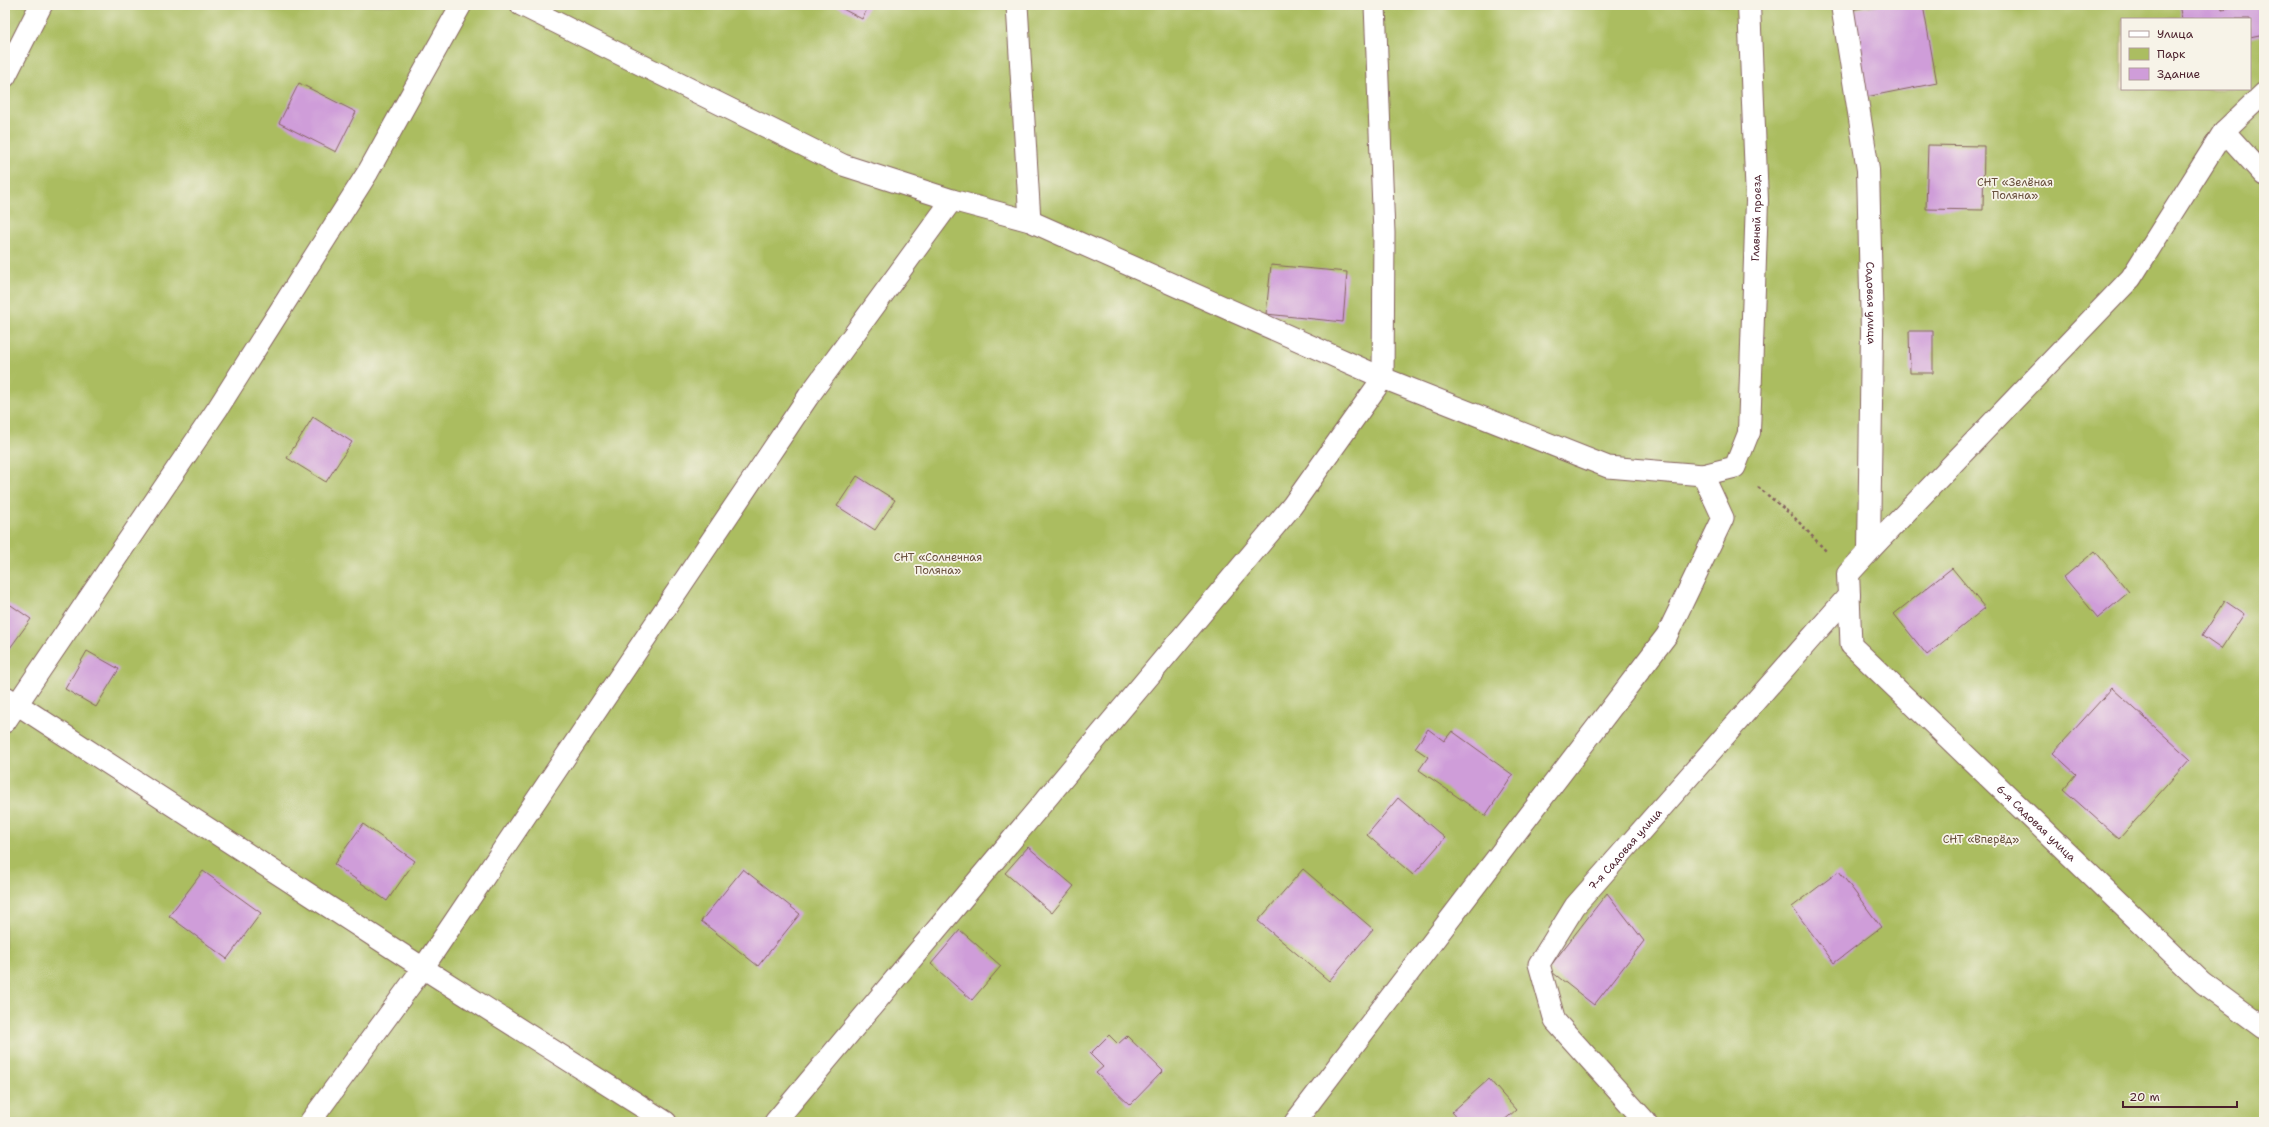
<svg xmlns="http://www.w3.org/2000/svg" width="2269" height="1127" viewBox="0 0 2269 1127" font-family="'Shantell Sans',sans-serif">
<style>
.green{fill:#abbd61;stroke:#7a6e46;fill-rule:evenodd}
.building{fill:#cf9dd9}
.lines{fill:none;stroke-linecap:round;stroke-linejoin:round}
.service-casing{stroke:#84625e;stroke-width:23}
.minor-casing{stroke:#84625e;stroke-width:24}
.path{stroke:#84625e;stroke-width:2.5;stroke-dasharray:3 3;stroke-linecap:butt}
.service{stroke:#fff;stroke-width:21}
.minor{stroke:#fff;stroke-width:22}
.labels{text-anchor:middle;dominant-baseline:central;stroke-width:3.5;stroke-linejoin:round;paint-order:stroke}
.park-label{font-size:11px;fill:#674e3b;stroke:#f7f3e8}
.street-label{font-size:11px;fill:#4a1f2b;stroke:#f7f3e8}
</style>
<rect width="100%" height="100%" fill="#f7f3e8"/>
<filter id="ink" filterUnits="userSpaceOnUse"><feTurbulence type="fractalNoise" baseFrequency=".025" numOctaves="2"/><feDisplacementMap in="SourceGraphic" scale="8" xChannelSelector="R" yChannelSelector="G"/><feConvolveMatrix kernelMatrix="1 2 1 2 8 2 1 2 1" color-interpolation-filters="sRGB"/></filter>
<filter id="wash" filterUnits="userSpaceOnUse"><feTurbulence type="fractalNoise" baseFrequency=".012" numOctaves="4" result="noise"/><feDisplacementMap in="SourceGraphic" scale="16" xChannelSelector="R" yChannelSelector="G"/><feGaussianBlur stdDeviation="0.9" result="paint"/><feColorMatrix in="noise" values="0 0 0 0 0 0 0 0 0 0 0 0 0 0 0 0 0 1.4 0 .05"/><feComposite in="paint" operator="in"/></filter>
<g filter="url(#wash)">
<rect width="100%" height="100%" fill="#f1debe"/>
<!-- green -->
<path class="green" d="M5,5H2264V1122H5ZM2122,19H2250V89H2122Z"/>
<g id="blocks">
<!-- building -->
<g class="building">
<path d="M835,5H869L862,19Z"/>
<path d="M1878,5H1923L1937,83L1866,97L1850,10Z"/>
<path d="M2179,5H2221L2222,9L2242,5H2264V35L2250,38V19H2182Z"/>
<path d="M299,83L356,112L336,152L279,123Z"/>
<path d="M1928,145L1984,146L1983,210L1926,209Z"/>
<path d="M1271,265L1347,272L1343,322L1266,314Z"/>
<path d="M1909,331H1933V373H1910Z"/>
<path d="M313,417L352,442L326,482L287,458Z"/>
<path d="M857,476L895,500L875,530L837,506Z"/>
<path d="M2095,551L2129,592L2098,618L2064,577Z"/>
<path d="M1952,568L1985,608L1927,655L1894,614Z"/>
<path d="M5,601L31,619L5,655Z"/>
<path d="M2225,601L2244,614L2221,649L2202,636Z"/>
<path d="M87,651L119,669L96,707L65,689Z"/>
<path d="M2112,688L2190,759L2119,839L2063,789L2076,774L2053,753Z"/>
<path d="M1428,729L1444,741L1452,731L1513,775L1485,816L1419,770L1428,757L1415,748Z"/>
<path d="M1398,798L1445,838L1413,875L1367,835Z"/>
<path d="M363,824L415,861L387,901L334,864Z"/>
<path d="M1028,847L1074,886L1052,913L1005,873Z"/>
<path d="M743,869L800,914L758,966L701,921Z"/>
<path d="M1303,869L1373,929L1329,981L1258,921Z"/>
<path d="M203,871L261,913L227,959L169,916Z"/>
<path d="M1839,871L1881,927L1834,963L1792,907Z"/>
<path d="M1607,893L1644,941L1594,1005L1548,969Z"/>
<path d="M960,930L1001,966L972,1000L931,964Z"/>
<path d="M1109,1035L1118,1044L1127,1036L1163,1071L1130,1105L1096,1073L1103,1067L1090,1054Z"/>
<path d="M1489,1079L1516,1110L1502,1122H1461L1452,1112Z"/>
</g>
</g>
</g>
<g filter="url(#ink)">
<use href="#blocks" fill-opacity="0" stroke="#84625e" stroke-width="1"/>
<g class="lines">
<!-- service casing -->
<g class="service-casing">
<g id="service">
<path d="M521,5L843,165L952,200L1030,221L1383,378L1608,467L1703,475L1735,467L1749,432"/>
<path d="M1017,5L1030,221"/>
<path d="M2224,131L2264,175"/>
<path d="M1869,551L2131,278L2224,131L2264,93"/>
<path id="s1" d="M1849,595L1851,645L2203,983L2264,1028"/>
<path d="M6,697L423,968L666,1122"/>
<path d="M5,722L218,408L368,172L461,5"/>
<path d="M310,1122L423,968L808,397L952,200"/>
<path d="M775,1122L1292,506L1383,378L1384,233L1375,5"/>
<path d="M1295,1122L1667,635L1723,518L1703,475"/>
<path id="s2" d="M1646,1122L1555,1021L1539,964L1575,906L1849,595"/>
</g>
</g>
<!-- minor casing -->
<g class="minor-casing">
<g id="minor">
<path id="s3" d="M1842,5L1868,170L1872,331L1869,551L1848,574L1849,595"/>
<path d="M5,76L41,5"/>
<path id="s4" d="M1749,432L1757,201L1749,5"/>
</g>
</g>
<!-- path -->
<path class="path" d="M1758,487L1794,517L1827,552"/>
<!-- service -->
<use href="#service" class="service"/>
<!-- minor -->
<use href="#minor" class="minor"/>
</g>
</g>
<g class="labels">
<!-- park labels -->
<g class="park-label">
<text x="2015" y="182">СНТ «Зелёная<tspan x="2015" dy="13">Поляна»</tspan></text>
<text x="938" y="557">СНТ «Солнечная<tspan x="938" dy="13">Поляна»</tspan></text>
<text x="1981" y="839">СНТ «Вперёд»</text>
</g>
<!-- street labels -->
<g class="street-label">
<text stroke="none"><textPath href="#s4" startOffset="214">Главный проезд</textPath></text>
<text stroke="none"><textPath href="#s3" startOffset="300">Садовая улица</textPath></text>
<text stroke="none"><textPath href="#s1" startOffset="307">6-я Садовая улица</textPath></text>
<text stroke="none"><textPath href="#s2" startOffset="339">7-я Садовая улица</textPath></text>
</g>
</g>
<!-- margin -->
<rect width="2269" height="1127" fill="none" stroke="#f7f3e8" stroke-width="20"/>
<!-- legend -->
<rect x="2121" y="18" width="130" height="72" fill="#f7f3e8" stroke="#b29e9c"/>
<rect x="2129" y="31" width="20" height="6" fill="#ffffff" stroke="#b29e9c"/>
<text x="2157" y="38" font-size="12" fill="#4a1f2b">Улица</text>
<rect x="2129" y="48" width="20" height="12" fill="#abbd61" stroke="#b29e9c"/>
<text x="2157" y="58" font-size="12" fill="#4a1f2b">Парк</text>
<rect x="2129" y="68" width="20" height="12" fill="#cf9dd9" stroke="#b29e9c"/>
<text x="2157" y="78" font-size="12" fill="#4a1f2b">Здание</text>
<!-- scale -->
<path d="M2123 1101v6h114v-6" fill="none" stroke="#4a1f2b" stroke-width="2"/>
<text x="2129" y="1101" font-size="12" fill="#4a1f2b" stroke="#f7f3e8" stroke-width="3" paint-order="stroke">20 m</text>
</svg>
